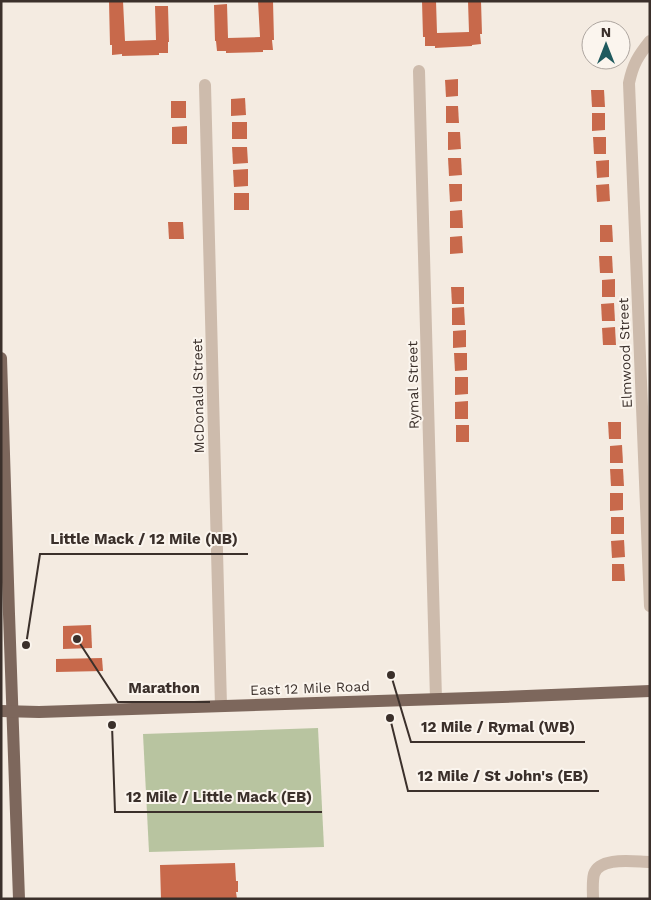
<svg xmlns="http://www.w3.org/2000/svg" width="651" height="900" viewBox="0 0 651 900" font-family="'Work Sans',sans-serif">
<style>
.green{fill:#b8c4a0}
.building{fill:#c8694b}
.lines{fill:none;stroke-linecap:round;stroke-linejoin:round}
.minor{stroke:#cdbbac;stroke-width:12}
.major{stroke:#7d675c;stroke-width:12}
.labels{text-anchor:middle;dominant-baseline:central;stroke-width:4;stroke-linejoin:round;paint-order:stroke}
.street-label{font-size:14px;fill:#3b302b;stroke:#fbf5ee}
.leader{fill:none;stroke:#3b302b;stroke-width:2}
.callout-dot{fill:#3b302b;stroke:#fbf5ee;stroke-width:2}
.callout-label{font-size:15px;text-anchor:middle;font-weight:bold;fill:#3b302b;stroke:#fbf5ee;stroke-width:4;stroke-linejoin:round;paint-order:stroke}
</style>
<rect width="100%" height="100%" fill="#f4ebe1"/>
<!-- green -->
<path class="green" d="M318,728L324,847L149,852L143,734Z"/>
<!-- building -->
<g class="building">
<path d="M109,1H123L125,41L156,40L155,6H168L169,42H168V53H159V55L122,56V54L112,55V45H110Z"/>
<path d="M258,1H273L274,40H272L273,50H263V52L226,53V51H217L216,41H215L214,5L227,4L228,38L260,37Z"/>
<path d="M422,1H436L437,33L469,32L468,1H481L482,34H480L481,44L472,45V46L435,48V46H425V37H423Z"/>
<path d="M458,79V96L446,97L445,80Z"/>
<path d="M591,90H604L605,107H592Z"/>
<path d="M245,98L246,115L231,116V99Z"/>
<rect x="171" y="101" width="15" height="17"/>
<path d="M446,106H458L459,123H446Z"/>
<path d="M592,113H605V130L592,131Z"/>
<rect x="232" y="122" width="15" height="17"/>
<path d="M187,126V144H172V127Z"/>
<path d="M448,132H460L461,149L448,150Z"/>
<path d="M593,137H606V154H594Z"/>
<path d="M232,147H247L248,163L233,164Z"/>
<path d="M448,158H461L462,175L449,176Z"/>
<path d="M609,160V177L597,178L596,161Z"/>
<path d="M248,169V186L234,187L233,170Z"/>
<path d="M449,184H462V201L450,202Z"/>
<path d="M609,184L610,201L597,202L596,185Z"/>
<rect x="234" y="193" width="15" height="17"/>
<path d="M462,210L463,228H450V211Z"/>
<path d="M168,222H183L184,239H169Z"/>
<path d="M600,225H612L613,242H600Z"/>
<path d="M462,236L463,253L450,254V237Z"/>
<path d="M599,256H612L613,273H600Z"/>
<path d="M615,279V297H602V280Z"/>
<path d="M451,287H464V304H452Z"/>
<path d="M614,303L615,321H602L601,304Z"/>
<path d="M464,307L465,325H452V308Z"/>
<path d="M615,327L616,345H603L602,328Z"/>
<path d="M466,330V347L453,348V331Z"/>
<path d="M454,353H467V370L455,371Z"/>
<path d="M455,377H468V394L455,395Z"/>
<path d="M468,401V419H455V402Z"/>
<path d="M608,422H621V439H609Z"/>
<rect x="456" y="425" width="13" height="17"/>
<path d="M622,445L623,463H610V446Z"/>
<path d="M610,469H623L624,486H611Z"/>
<path d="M610,493H623V510L610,511Z"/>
<rect x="611" y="517" width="13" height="17"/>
<path d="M624,540L625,557L612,558L611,541Z"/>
<path d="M612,564H624L625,581H612Z"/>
<path d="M91,625L92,648L63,649V626Z"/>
<path d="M102,658L103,671L56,672V659Z"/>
<path d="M235,863L236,881H238V892H236L237,899H161L160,865Z"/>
</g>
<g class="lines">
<!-- minor -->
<g class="minor">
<path d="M650,41C638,56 633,64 629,83L650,606"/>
<path d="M419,71L436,699"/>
<path d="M205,85L221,706"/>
<path d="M593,899C593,891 592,882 594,874C600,856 635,862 650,862"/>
</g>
<!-- major -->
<g class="major">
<path d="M1,358L9,614L19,899"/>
<path d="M1,711L39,712L502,697L650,691"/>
</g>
</g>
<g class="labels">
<!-- street labels -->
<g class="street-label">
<text transform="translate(625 353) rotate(-92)">Elmwood Street</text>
<text transform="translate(413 385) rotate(-91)">Rymal Street</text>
<text transform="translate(198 396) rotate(-91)">McDonald Street</text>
<text transform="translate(310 688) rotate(-2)">East 12 Mile Road</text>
</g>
</g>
<!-- callouts -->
<path class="leader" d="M26 645L40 554H248M77 639L118 702H210M391 675L411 742H585M390 718L408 791H599M112 725L115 812H322"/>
<g class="callout-dot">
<circle cx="26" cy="645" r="5"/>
<circle cx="77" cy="639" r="5"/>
<circle cx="391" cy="675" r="5"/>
<circle cx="390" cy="718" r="5"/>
<circle cx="112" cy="725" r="5"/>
</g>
<g class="callout-label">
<text x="144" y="544">Little Mack / 12 Mile (NB)</text>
<text x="164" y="693">Marathon</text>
<text x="498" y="732">12 Mile / Rymal (WB)</text>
<text x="503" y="781">12 Mile / St John's (EB)</text>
<text x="219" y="802">12 Mile / Little Mack (EB)</text>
</g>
<!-- border -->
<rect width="651" height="900" fill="none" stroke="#3b302b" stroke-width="5"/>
<!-- north arrow -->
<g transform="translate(606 45)"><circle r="24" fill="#fbf5ee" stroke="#aea6a0"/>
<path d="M0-4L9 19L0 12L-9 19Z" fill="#1f5a5e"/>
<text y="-8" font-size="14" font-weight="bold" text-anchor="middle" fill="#3b302b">N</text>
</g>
</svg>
